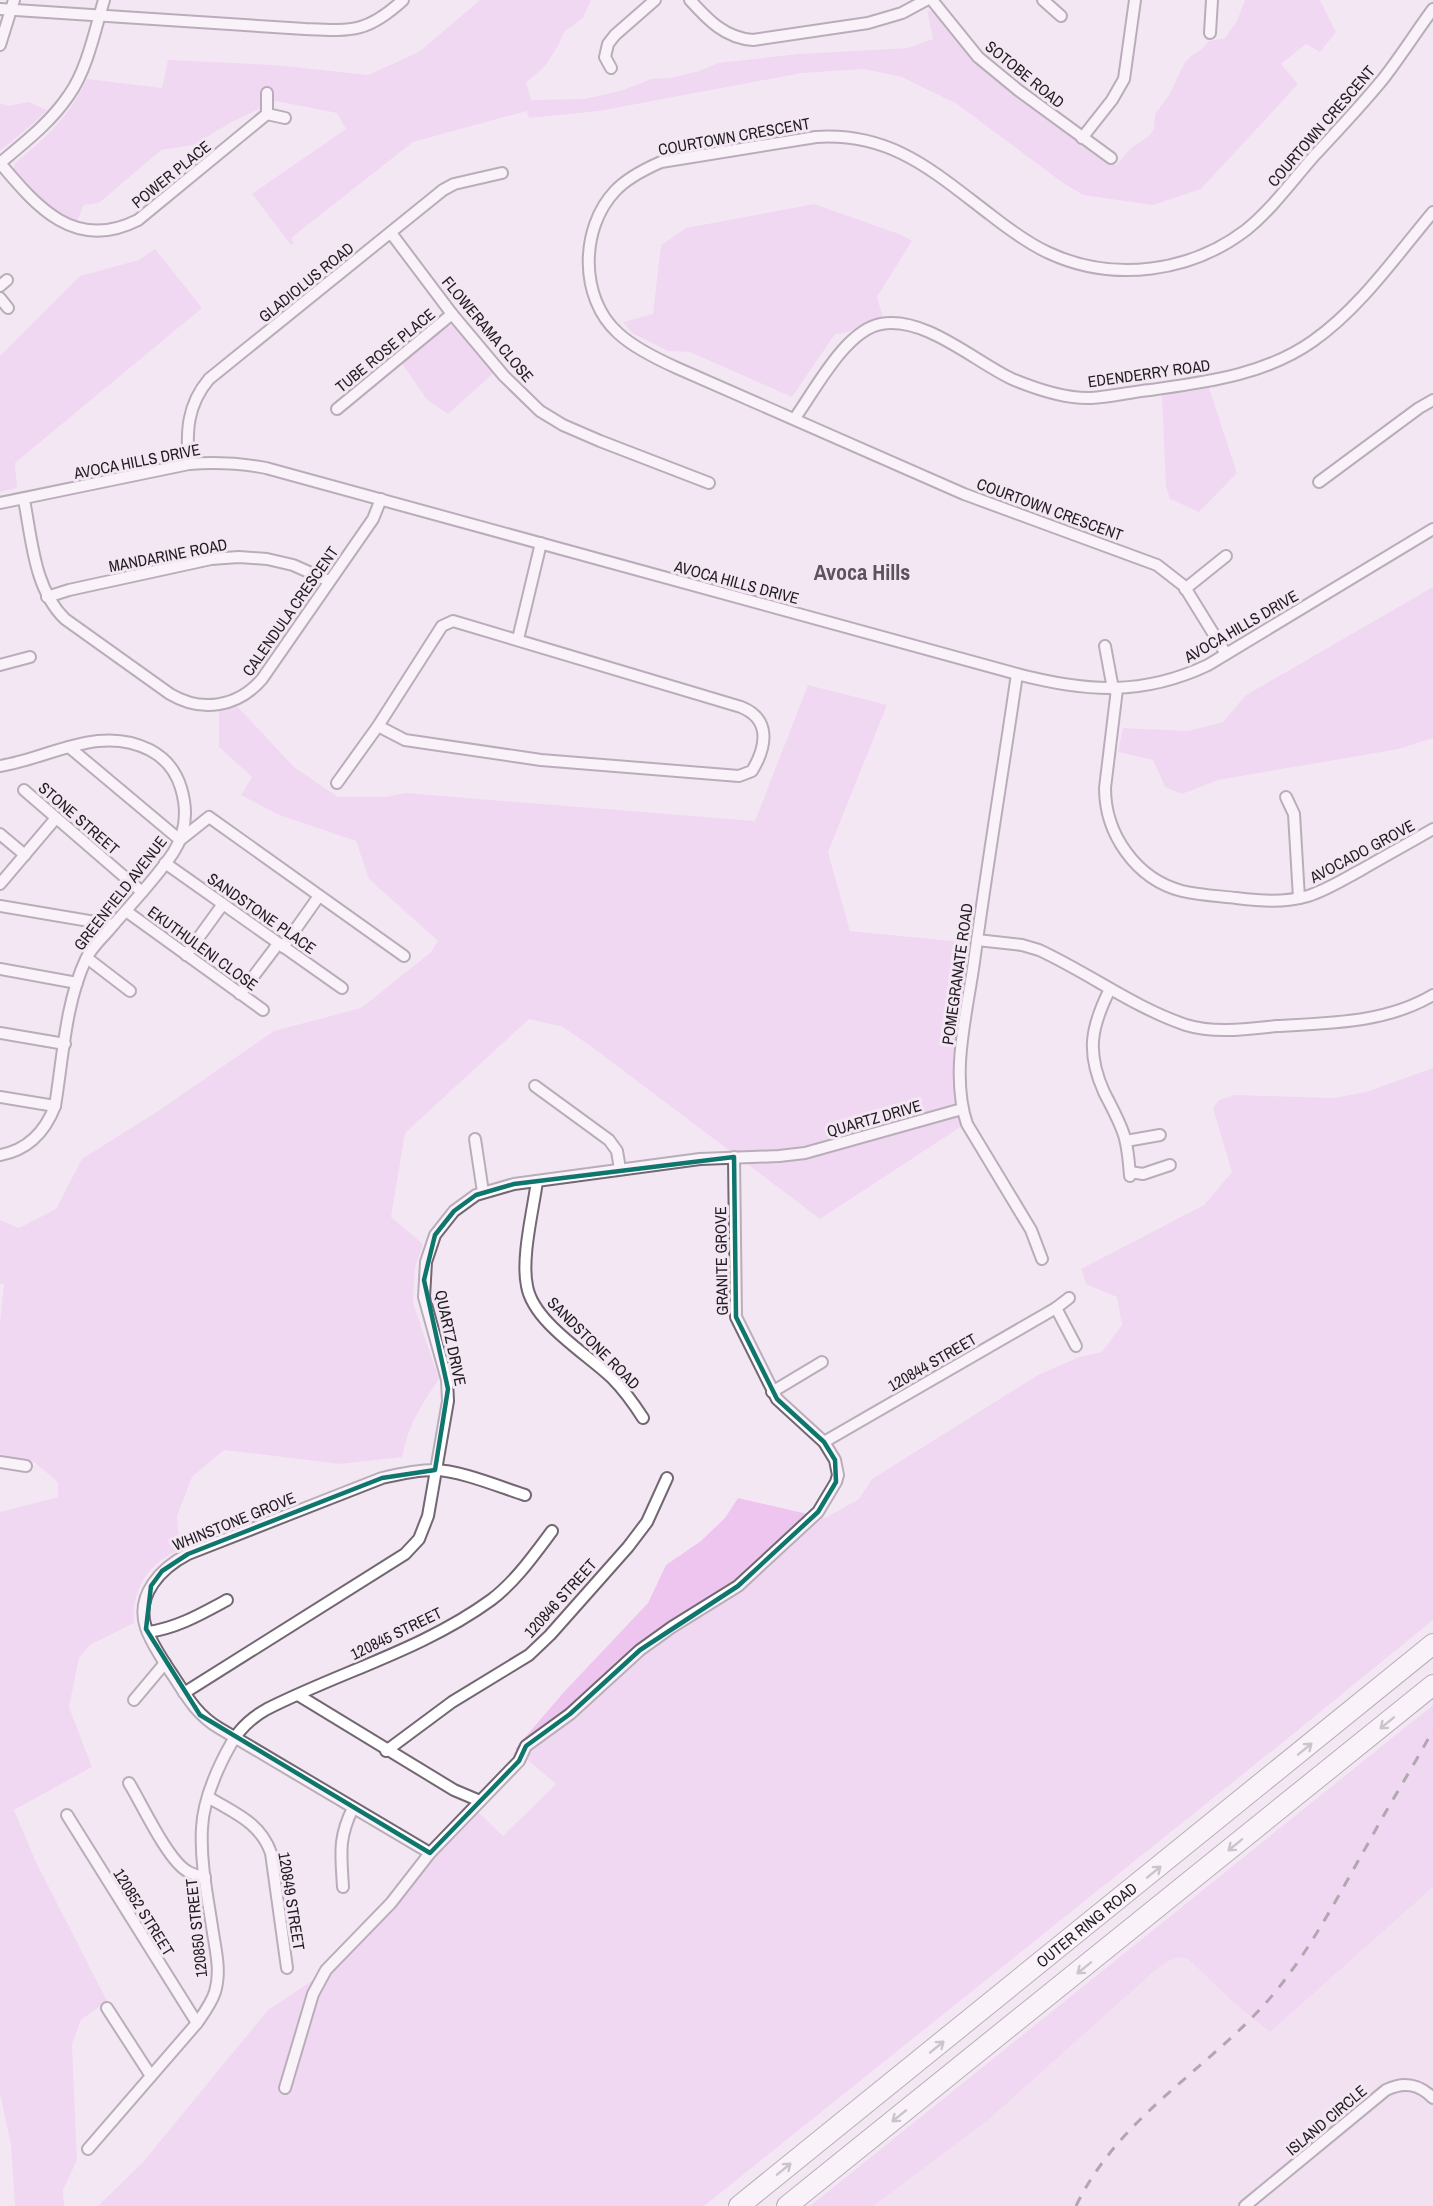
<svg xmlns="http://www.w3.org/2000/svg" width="1433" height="2206" viewBox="0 0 1433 2206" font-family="'Archivo Narrow',sans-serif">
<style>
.built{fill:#eddaed}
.green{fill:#eec5ef}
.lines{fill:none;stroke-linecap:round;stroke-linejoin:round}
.minor-casing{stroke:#726772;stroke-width:14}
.motorway-casing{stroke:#726772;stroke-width:22}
.minor{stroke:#fff;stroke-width:10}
.motorway{stroke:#fff;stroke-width:20}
.rail{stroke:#5f595f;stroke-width:3;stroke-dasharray:10 10;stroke-linecap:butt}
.oneway{stroke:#9b999b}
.marked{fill:none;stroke:#0f766e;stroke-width:4.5;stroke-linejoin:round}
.labels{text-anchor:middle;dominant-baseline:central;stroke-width:6;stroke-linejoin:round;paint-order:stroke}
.street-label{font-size:16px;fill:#211d21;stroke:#f4e7f4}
.district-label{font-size:22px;font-weight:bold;fill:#5d535e;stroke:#f4e7f4}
</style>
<rect width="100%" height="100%" fill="#f4e7f4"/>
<!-- built -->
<path class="built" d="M1433,1887V2206H873L988,2120L1160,1966L1168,1961L1183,1957L1189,1960L1235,2004L1270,2032Z"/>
<!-- green -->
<g class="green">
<path d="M480,0H591L583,18L564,32L559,44L546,65L526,83L531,100L585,99L623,90L651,79L670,78L699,71L718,63L799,54L908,48L933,39L927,10L934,12L970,57L1074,139L1116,165L1131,148L1149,136L1154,129L1155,114L1169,95L1185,62L1192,55L1201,50L1209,41L1225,38L1237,21L1245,0H1320L1336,32L1320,52L1306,44L1281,64L1298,84L1201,189L1153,205L1083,195L1063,183L957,104L902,77L864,69L802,73L599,111L529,118L527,111L413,142L291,238L294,242L291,245L252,194L346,129L337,113L276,101L232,122L193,145L161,150L99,203L84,205L75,225L56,215L13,173L15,163C49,135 67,119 87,79L162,88L168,60L275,65L368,75L419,52Z"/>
<path d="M29,102L47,110L35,122L0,151V103L8,106Z"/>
<path d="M814,204L902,235L912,241L877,297L883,317C864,323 854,333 835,334L792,397L690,352L668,351L632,333L623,322L653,314L661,245L686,228Z"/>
<path d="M155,249L202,308L15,463L17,488L0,492V356L80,276L139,260Z"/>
<path d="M453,325L461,329L495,372L448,414L427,400L401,362L444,327Z"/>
<path d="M1209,388L1237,473L1199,512L1170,499L1166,487L1162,396Z"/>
<path d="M1433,587V738L1399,749L1218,780L1182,794L1165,787L1153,760L1118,752L1123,728L1188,731L1223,722L1246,695Z"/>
<path d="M808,685L887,705L828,852L850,931L972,943L953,1073L955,1105L962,1126L820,1219L592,1047L563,1027L529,1019L405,1133L391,1217L423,1244L415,1268L413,1303L439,1379C420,1407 409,1424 402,1457L340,1464L224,1450L192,1477L177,1516L180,1550C149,1562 131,1590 134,1623L90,1645L79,1658L69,1707L92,1767L14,1810L36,1862L107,2001L81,2020L72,2045L77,2160L63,2190L64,2206H15L11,2145L0,2094V1512L58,1497V1482L34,1462L0,1454V1323L4,1284H0V1220L19,1228L56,1209L82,1159L161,1109L274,1031L361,1008L430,953L438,941L369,879L356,841L279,815L241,795L252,777L219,747V709L236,705L294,767L338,797H385L405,793L755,821Z"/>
<path d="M1433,1068V1620L1298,1730L704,2206H98L143,2162L268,2010L337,1964L404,1893L476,1810L503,1836L556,1784L515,1749L564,1692L648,1603L666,1565L701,1541L725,1518L738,1498L825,1518L859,1499L872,1479L1038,1375L1079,1357L1102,1352L1122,1325L1117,1297L1086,1284L1081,1269L1204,1205L1232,1172L1213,1108L1219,1100L1235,1095L1333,1098L1366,1092Z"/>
<path d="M1433,1705V1887L1270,2032L1235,2004L1189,1960L1182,1957L1168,1961L1160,1966L988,2120L873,2206H810Z"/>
</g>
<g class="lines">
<!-- minor casing -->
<g class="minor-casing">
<g id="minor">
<path d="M690,0C708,20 725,38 753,40L868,23L902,13L926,0"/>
<path d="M932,0L978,57L1018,90L1111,158"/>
<path d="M1043,0L1061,16"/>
<path d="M0,9L305,29C352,31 367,33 403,0"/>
<path d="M1210,33L1212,0"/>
<path d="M0,45L14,0"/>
<path d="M611,68L605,57L608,44L615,35L655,0"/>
<path d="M267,114L285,118"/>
<path d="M1082,138L1112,100L1124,79L1135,0"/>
<path d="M0,163C37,207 75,252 138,220L267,114V93"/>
<path d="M0,163C25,142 51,122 69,95C87,70 95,30 104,0"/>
<path d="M391,233L452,314L504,376L540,411L563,425L600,441L709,483"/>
<path d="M0,286L7,280"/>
<path d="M0,298L8,308"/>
<path d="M337,409L452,314"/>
<path d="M795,418C815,390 846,330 881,324C925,316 974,361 1012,379C1036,389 1065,399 1091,398C1110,397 1130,392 1150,390C1206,382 1265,375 1313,341C1360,308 1396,256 1433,212"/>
<path d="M189,464C186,432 187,405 209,379L443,190L454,184L502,173"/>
<path d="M1319,482L1419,408L1433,400"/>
<path d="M24,500C32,540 34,589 65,619L170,694C202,713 238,707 262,679L373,519L381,499"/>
<path d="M0,503L189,464C215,462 240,463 266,468L1017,674C1086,692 1143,696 1208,665L1433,529"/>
<path d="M1185,589L1226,556"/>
<path d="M47,597L69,590L211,559L239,557L267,559L293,565L329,581"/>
<path d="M518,639L541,543"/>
<path d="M1105,646L1113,689"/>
<path d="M1226,654L1184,586L1157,565L964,494L677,368C657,359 634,348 618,333C579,298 580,228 615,191C627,178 645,169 661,162L816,137C893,132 935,173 992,216C1010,230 1029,244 1049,253C1114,283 1191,272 1246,230C1272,209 1292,181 1314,156C1337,131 1361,106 1383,79C1401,56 1416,32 1433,9"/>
<path d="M0,665L30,657"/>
<path d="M1017,674C1003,770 987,866 974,962C967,1013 950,1074 967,1124L1031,1230L1042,1259"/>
<path d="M1117,689L1105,788C1105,834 1136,879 1182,891C1199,895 1218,896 1236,898C1260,901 1284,903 1308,896C1327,890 1344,879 1361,870C1385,856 1409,843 1433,829"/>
<path d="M69,747L180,840L209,817L404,956"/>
<path d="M0,766C50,758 100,724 150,750C165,758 176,771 181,788C188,811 186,833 173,853C154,881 130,905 109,930C101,939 91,948 86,959C65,1004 63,1058 55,1106C45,1132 28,1150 0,1155"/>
<path d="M337,783L378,726L442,626L453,621L741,707C771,719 767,746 752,771L739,776L541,760L405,740L378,726"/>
<path d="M24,790L142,892"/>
<path d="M1286,797L1294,814L1299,898"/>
<path d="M0,834L25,855"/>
<path d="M165,863L342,988"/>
<path d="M0,884L56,818"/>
<path d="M0,906L113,925"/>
<path d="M126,911L263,1010"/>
<path d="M977,940L1022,945L1039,950C1089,973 1133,1007 1186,1025C1215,1034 1248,1029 1277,1026C1330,1023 1386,1023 1433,995"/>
<path d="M283,947L319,896"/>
<path d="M186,955L223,904"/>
<path d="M87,958L130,991"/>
<path d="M0,969L77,983"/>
<path d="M1110,989C1091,1027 1086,1052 1104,1092C1111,1106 1119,1120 1124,1135C1128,1148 1129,1162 1130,1176"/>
<path d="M240,994L278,944"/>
<path d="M0,1033L65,1044"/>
<path d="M535,1086L609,1140L617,1151L620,1169"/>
<path d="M0,1097L55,1106"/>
<path d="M475,1139L483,1192"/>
<path d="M1126,1141L1160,1135"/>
<path d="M1130,1172L1143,1174L1170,1165"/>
<path d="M537,1181C533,1211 521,1258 527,1286C533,1322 587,1354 612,1378C624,1390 634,1404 643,1418"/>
<path d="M1056,1308L1076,1346"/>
<path d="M772,1392L822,1362"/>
<path d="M824,1442L1056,1308L1069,1298"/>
<path d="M0,1462L26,1466"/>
<path d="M148,1632C177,1628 201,1614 227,1600"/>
<path d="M184,1693L405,1554L419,1539L428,1516L448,1401L447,1380L424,1297L426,1262L435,1235L454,1211L476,1195L514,1184L700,1159L779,1156L805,1153L962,1109"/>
<path d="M298,1695L454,1790L480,1801"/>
<path d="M134,1700L165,1663"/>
<path d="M386,1751L452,1702L529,1655L550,1635L628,1547L647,1522L667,1478"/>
<path d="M129,1783C142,1804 167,1859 187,1871C193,1875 199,1876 205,1877"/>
<path d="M208,1797C234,1813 260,1822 271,1853L287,1968"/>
<path d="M67,1815L197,2023"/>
<path d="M430,1853L219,1728C197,1715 187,1697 174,1677C164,1662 152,1645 146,1628C135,1595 161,1568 188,1554L382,1478C399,1474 417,1470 434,1470C459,1470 500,1487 525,1495"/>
<path d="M343,1887C341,1854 338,1838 353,1808"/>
<path d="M107,2008L151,2076"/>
<path d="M285,2088L313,1994L326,1970L391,1903L430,1853L519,1761L526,1746L570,1714L640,1650L672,1627L738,1586L818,1512L836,1482L838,1475L835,1460L824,1442L777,1399L736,1317L734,1157"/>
<path d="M88,2149L197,2023C204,2013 211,2004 215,1992C221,1972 216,1952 213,1933C208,1899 200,1863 202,1828C203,1805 211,1784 221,1763C233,1738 242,1723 267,1709C340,1672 424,1649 491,1600C515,1582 534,1555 552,1531"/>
<path d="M1245,2206L1386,2090C1404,2081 1419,2084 1433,2098"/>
</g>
</g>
<!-- motorway casing -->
<g class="motorway-casing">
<g id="motorway">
<path id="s1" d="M739,2206L1433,1644"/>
<path d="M787,2206L1433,1685"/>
</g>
</g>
<!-- minor -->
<use href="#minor" class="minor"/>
<!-- motorway -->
<use href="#motorway" class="motorway"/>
<!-- rail -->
<path class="rail" d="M1076,2206C1118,2119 1202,2073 1264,2005C1308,1956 1338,1896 1370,1840C1390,1803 1413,1767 1433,1730"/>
</g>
<!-- one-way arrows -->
<defs><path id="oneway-shaft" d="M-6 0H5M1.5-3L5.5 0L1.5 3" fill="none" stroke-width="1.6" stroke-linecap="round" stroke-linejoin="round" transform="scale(1.5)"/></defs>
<g class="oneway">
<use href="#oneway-shaft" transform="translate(1387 1723) rotate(141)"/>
<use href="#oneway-shaft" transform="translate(1305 1749) rotate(-39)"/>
<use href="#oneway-shaft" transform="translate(1235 1845) rotate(141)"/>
<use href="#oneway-shaft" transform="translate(1154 1872) rotate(-39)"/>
<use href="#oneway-shaft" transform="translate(1084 1968) rotate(141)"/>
<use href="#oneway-shaft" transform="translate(937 2047) rotate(-39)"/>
<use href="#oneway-shaft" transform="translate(899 2116) rotate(141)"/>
<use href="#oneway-shaft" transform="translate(784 2169) rotate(-39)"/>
</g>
<!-- marked area -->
<path d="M0 0H1433V2206H0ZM734,1157L736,1317L777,1399L824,1442L835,1460L836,1482L818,1512L738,1586L640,1650L570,1714L526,1746L519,1761L430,1853L200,1715L146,1629L151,1586L162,1571L188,1554L382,1478L435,1470L448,1389L424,1280L435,1235L454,1211L476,1195L514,1184Z" fill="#f4e7f4" fill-opacity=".55" fill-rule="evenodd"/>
<path class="marked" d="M734,1157L736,1317L777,1399L824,1442L835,1460L836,1482L818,1512L738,1586L640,1650L570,1714L526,1746L519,1761L430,1853L200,1715L146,1629L151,1586L162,1571L188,1554L382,1478L435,1470L448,1389L424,1280L435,1235L454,1211L476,1195L514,1184Z"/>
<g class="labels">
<!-- street labels -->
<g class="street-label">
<text transform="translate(1025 74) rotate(39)">SOTOBE ROAD</text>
<text transform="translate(1321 126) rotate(-49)">COURTOWN CRESCENT</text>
<text transform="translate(734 136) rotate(-10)">COURTOWN CRESCENT</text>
<text transform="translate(171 174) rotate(-39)">POWER PLACE</text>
<text transform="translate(306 282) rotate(-39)">GLADIOLUS ROAD</text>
<text transform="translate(488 329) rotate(50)">FLOWERAMA CLOSE</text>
<text transform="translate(385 350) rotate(-39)">TUBE ROSE PLACE</text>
<text transform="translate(1149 373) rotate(-8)">EDENDERRY ROAD</text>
<text transform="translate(137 461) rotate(-11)">AVOCA HILLS DRIVE</text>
<text transform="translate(1050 509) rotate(20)">COURTOWN CRESCENT</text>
<text transform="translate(168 555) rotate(-11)">MANDARINE ROAD</text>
<text transform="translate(737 582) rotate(15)">AVOCA HILLS DRIVE</text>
<text transform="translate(290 611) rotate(-55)">CALENDULA CRESCENT</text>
<text transform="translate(1241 626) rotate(-30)">AVOCA HILLS DRIVE</text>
<text transform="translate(79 818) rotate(41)">STONE STREET</text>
<text transform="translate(1362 851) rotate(-28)">AVOCADO GROVE</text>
<text transform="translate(120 893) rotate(-52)">GREENFIELD AVENUE</text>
<text transform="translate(262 913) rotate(35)">SANDSTONE PLACE</text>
<text transform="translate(203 948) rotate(36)">EKUTHULENI CLOSE</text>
<text transform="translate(957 974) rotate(-82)">POMEGRANATE ROAD</text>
<text transform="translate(874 1118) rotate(-16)">QUARTZ DRIVE</text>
<text transform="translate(721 1261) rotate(-91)">GRANITE GROVE</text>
<text transform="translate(451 1338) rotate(78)">QUARTZ DRIVE</text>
<text transform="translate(594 1343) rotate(45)">SANDSTONE ROAD</text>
<text transform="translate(932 1362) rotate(-30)">120844 STREET</text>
<text transform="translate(234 1521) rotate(-22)">WHINSTONE GROVE</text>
<text transform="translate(560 1598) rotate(-48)">120846 STREET</text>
<text transform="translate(396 1633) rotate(-26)">120845 STREET</text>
<text transform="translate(292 1901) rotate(81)">120849 STREET</text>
<text transform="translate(144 1912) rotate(58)">120852 STREET</text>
<text stroke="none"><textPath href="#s1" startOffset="447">OUTER RING ROAD</textPath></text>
<text transform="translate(196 1928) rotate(-96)">120850 STREET</text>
<text transform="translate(1326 2120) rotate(-40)">ISLAND CIRCLE</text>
</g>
<!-- district labels -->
<g class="district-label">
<text x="862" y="572">Avoca Hills</text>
</g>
</g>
</svg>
